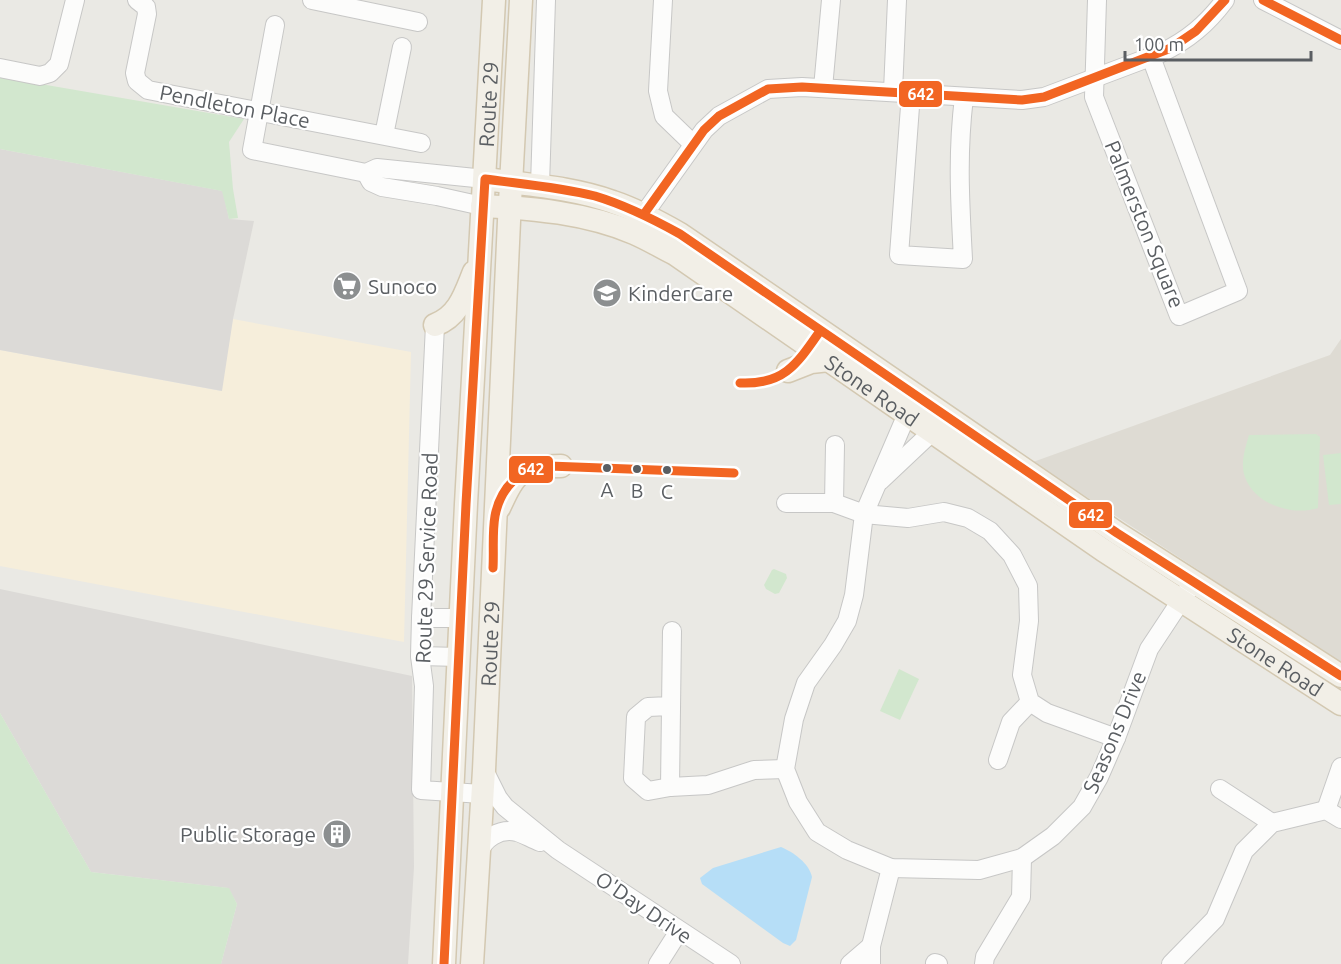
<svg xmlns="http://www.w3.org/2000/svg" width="1341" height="964" viewBox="0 0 1341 964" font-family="Ubuntu,sans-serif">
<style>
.commercial{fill:#f6eedb}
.industrial{fill:#dcdad7}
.education{fill:#dedbd3}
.green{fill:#d2e7ce}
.water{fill:#b6def7}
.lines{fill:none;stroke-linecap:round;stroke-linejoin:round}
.minor-casing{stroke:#c7c7c6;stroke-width:20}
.major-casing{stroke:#d3c8b1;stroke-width:25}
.minor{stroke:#fcfcfb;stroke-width:18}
.major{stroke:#f2efe7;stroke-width:22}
.bus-1-casing{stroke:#fff;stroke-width:14}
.bus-1{stroke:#f26522;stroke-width:9}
.bus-dot{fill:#5a5e62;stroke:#fff;stroke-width:2}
.labels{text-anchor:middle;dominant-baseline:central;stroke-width:4.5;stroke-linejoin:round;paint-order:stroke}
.bus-label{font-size:20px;fill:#5a5e62;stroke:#fff}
.street-label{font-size:21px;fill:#5a5e62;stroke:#fff}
.poi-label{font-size:21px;fill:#5a5e62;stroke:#fff;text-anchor:start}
.line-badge{stroke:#fff;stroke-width:2}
.badge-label{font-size:16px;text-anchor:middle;font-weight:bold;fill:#fff}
</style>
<rect width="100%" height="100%" fill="#eae9e4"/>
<!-- commercial -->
<path class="commercial" d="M233,319L411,352L404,642L0,566V350L221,391Z"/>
<!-- industrial -->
<g class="industrial">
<path d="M0,149L223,191L229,219L254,221L233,319L222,391L0,350Z"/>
<path d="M0,589L412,676L414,867L408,964H221L237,904L228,888L91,872L0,713Z"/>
</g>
<!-- education -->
<path class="education" d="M1341,339V663L1033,462L1330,355Z"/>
<!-- green -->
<g class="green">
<path d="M0,77L244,119L229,142L233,189L238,218L229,219L222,191L0,149Z"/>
<path d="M1316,434L1320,437L1318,508C1292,516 1255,505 1245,477C1240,464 1245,449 1249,435Z"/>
<path d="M1341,453V504L1329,505L1323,455Z"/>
<path d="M774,569L786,574L787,578L779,593L775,594L766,589L764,585L772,570Z"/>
<path d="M899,669L919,679L900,720L880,711Z"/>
<path d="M0,713L91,872L229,888L237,904L221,964H0Z"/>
</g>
<!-- water -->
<path class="water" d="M781,847C793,852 809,863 812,877L796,940L790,946L783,943L702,884L700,878L713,868Z"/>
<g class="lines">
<!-- minor casing -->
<g class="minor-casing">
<g id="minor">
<path d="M137,0L146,7L147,14L135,73L137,81L148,90L421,143"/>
<path d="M312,0L418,22"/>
<path d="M663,0L658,91L664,116L693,144"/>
<path d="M1097,0L1094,97L1179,316L1238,291L1151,57"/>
<path d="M1263,0L1341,40"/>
<path d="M275,25L252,150L366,173L377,168L485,179"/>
<path d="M0,68L40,76L50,73L59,64L75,0"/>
<path d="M823,88L831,0"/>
<path d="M893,91L897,0"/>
<path d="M911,93L899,255L963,259C960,202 957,155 964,97"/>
<path d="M384,135L402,47"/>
<path d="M366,173L371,182L382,187L437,196L482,206"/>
<path d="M540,185L546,0"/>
<path d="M644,214L704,130L719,116L768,89L802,87L1022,100L1044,97L1161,53C1188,40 1207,24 1225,0"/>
<path d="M435,325L421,618L420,656L424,686L421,790L482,794"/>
<path d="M907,414L864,514L854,595L847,621L833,645L806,683L794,719L785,769L798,802L817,832L847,850L891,868L979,870L1022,858L1053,836L1082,807L1099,777L1116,738L1149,649L1188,590"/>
<path d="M835,445L834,503L864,514L908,518L944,512L968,518L990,531L1012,555L1028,586L1029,621L1022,675L1030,702L1047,713L1116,738"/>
<path d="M880,481L932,432"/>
<path d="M786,503H834"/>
<path d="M421,618H460"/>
<path d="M420,656L459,657"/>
<path d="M670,706L648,707L636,717L633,778L648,791L670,787L672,631"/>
<path d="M998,760L1011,722L1030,702"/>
<path d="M484,770L498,798L505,807L558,850L731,964"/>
<path d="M670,787L708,785L754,770L785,769"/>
<path d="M1220,789L1272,823"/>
<path d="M1326,810L1341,767"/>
<path d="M478,855C483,838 500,828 517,832C524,834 532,839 540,842"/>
<path d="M935,963L938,964"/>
<path d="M658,964L679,931"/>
<path d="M850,964L871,946"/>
<path d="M871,964V946L891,868"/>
<path d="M984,964L985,957L1021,897L1022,858"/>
<path d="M1171,964L1215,919L1244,851L1272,823L1326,810L1341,819"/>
</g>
</g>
<!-- major casing -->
<g class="major-casing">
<g id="major">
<path d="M485,179C528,185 572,187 613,202C637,210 659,222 680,234L1117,533L1341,676"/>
<path id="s1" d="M482,206C533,208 586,213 634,233C648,239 661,247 675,254L1103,550L1341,704"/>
<path d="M435,325C459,316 465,294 474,272"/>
<path d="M788,371L811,362L829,360"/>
<path d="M499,508C516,471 520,466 561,466"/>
<path id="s2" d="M444,964L466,504L494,0"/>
<path id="s3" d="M472,964L484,770L509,221L521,0"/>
</g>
</g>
<!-- minor -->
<use href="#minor" class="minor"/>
<!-- major -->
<use href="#major" class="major"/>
<!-- bus-1 casing -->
<g class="bus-1-casing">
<g id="bus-1">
<path d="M1263,0L1341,40"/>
<path d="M644,214L704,130L719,116L768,89L802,87L1022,100L1044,97L1171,48L1196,31L1225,0"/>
<path d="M740,383C784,385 797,364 820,331"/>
<path d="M493,568C494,551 492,533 495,516C500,489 521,465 549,466L734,473"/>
<path d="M444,964L466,504L485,179C522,184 559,187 595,196C625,205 653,219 680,234L1117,533L1341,676"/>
</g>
</g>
<!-- bus-1 -->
<use href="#bus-1" class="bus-1"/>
</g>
<!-- icons -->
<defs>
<g id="supermarket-disc" transform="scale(1.5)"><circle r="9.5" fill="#8c8f90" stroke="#fff"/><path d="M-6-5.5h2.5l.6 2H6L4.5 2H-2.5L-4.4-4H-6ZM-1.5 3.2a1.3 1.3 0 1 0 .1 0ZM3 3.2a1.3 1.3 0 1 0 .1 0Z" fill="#fff"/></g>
<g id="school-disc" transform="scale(1.5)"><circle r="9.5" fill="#8c8f90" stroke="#fff"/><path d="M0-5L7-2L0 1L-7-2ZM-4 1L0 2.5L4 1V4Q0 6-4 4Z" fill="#fff"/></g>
<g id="building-disc" transform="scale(1.5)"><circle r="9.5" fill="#8c8f90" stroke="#fff"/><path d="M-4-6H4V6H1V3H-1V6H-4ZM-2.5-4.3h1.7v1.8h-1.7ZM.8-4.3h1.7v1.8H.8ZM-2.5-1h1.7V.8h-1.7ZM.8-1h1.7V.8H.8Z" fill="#fff"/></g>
</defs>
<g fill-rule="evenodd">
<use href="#supermarket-disc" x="347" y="286"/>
<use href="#school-disc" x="607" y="293"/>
<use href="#building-disc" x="337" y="834"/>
</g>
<!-- markers -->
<g class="bus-dot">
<circle cx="607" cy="468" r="5"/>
<circle cx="637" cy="469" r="5"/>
<circle cx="667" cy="470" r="5"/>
</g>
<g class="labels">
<!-- bus labels -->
<g class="bus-label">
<text x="607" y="489">A</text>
<text x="637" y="490">B</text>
<text x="667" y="491">C</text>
</g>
<!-- street labels -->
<g class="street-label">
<text stroke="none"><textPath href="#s2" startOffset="861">Route 29</textPath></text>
<text transform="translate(235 106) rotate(11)">Pendleton Place</text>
<text transform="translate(1145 224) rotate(68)">Palmerston Square</text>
<text stroke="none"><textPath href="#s1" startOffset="441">Stone Road</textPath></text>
<text transform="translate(426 558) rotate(-88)">Route 29 Service Road</text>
<text stroke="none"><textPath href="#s3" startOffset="321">Route 29</textPath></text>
<text stroke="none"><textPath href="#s1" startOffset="927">Stone Road</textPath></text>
<text transform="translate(1114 732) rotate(-67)">Seasons Drive</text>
<text transform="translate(644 907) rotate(34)">O'Day Drive</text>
</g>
<!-- poi labels -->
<g class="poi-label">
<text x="368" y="286">Sunoco</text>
<text x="628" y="293">KinderCare</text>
<text x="316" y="834" text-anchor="end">Public Storage</text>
</g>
</g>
<g class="line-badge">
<rect x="898" y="80" width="45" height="28" rx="6" fill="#f26522"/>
<rect x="508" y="455" width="46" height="29" rx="6" fill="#f26522"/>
<rect x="1068" y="501" width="45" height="28" rx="6" fill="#f26522"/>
</g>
<g class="badge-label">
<text x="921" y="100">642</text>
<text x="531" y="475">642</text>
<text x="1091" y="521">642</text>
</g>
<!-- scale -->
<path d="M1125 51v9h186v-9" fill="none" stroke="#5a5e62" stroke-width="3"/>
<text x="1134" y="51" font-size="18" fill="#5a5e62" stroke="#ffffff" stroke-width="4.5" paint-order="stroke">100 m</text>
</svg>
